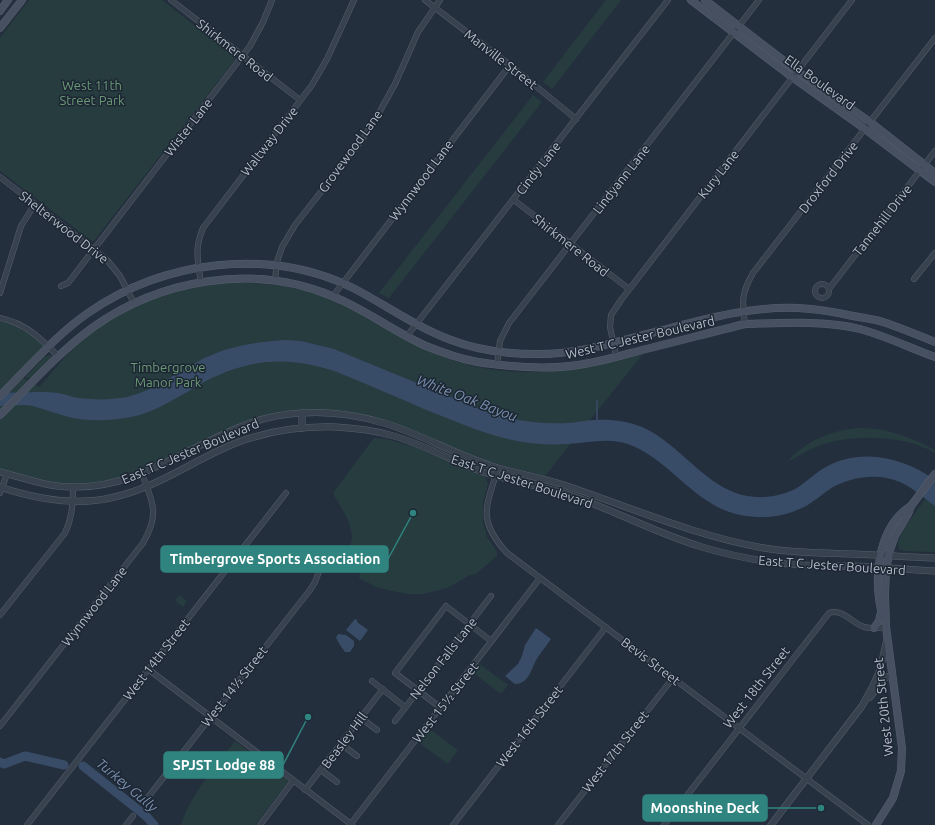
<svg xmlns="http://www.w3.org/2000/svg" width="935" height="825" viewBox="0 0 935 825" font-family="Ubuntu,sans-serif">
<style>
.green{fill:#263c3f}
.water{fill:#394c67}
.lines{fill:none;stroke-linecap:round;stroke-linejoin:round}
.stream{stroke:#394c67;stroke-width:1.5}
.river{stroke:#394c67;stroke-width:9}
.minor-casing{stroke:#565f6c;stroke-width:6}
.tertiary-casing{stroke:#565f6c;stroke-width:7}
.secondary-casing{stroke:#565f6c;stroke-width:8}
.minor{stroke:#38414e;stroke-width:5}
.tertiary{stroke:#38414e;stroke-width:6}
.secondary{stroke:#465061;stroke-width:7}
.labels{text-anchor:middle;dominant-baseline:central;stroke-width:3;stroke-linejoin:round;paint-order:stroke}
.street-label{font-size:13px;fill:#b4bcc9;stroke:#1d2633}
.park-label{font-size:13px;fill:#6b9a76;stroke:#1d2633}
.water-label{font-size:14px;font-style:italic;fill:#7c92b1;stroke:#1d2633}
.leader{fill:none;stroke:#308480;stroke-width:1.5}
.callout-dot{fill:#308480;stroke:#1d2633;stroke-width:1.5}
.callout{fill:#308480;stroke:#308480;stroke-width:1.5}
.callout-label{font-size:14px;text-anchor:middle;font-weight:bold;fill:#fff}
</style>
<rect width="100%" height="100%" fill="#242f3e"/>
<!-- green -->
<g class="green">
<path d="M29,0H162L235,57L234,61L93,242L0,171V38Z"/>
<path d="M606,0H621L552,89L543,82Z"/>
<path d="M533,95L542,102L389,298L379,293Z"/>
<path d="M224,283C262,282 300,286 336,301C360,311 380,326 402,338C418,347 435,354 452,360C519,382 577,370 643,354L545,476L487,461L401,426L367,416L279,413L125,477L88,484H58L31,479L0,469V322C16,324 32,334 43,346L17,373V374L39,387C53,372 66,354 82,340C121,305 173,289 224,283Z"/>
<path d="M49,355L52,356L51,359L33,379L25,377L44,357Z"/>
<path d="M859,428C886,427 912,438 935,450V453C905,435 854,434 821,445C809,449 799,456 787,462C806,441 831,430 859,428Z"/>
<path d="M374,438L386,439L417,448L485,477L488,483L483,503V522L487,537L497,552V556L476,574L470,575L447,588L423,594H409L392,591L376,587L359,578L360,575L348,549C360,532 341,509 333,493Z"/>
<path d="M935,485V552L904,551L899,549L898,542L905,527Z"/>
<path d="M179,595L187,601L183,607L175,601Z"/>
<path d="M478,663L508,685L501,694L472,672Z"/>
<path d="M428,728L458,750L448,764L418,742Z"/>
<path d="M235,741L289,781L255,825H181C189,796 217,765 235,741Z"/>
</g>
<!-- water -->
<g class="water">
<path d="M285,340L301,341L334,349L490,413C515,421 540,424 567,423C576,423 585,420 594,420C611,419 627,421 642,427C683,445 709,495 756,497C771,498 788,494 800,486C808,480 816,473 824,468C860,447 903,457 935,480V506C924,498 912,487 900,482C879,473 853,476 833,487C823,493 814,502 804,507C786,516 766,519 746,516C697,510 672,460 628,444C607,437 587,443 566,444C549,445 533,444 517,441C485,435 455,421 424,409C395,396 366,384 337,372C295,358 260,357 219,375C208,379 199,385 189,391C171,401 152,413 131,417C110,421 87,422 65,416C54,413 44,409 33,406C23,404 10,406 0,406V393C18,393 40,391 58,393C65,394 71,397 78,398C94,400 111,400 127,397C153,391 174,374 197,362C224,347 254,342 285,340Z"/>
<path d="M355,619L357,620V622L368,630L360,641L346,630Z"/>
<path d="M536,628L551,639C547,645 542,651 538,657C531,667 530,684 515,684L505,676L518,664L522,656L525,645Z"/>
<path d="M338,634L346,635L354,641V646L350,652H345C341,647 339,643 336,638Z"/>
</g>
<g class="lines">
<!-- stream -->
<path class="stream" d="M597,421V401"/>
<!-- river -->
<g class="river">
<path d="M0,762L4,764L25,756L64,765"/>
<path d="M83,766L146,816L154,825"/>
</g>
<!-- minor casing -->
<g class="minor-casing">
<g id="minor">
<path d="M171,0L300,100"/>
<path d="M425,0L510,65L576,119"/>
<path d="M0,177L107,260L120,276L134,303"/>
<path d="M514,200L629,289"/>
<path d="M914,279L935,253"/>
<path d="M275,280L277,262L282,247L295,225L364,137L380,111L395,84L418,32L440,0"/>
<path d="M201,283C198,262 194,249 203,228L312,85L327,59L354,0"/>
<circle cx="822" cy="291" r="7"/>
<path d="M61,286L68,283L250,46L263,22L272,0"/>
<path d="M829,289L935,151"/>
<path d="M0,293L21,226L35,204"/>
<path d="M333,296L510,65"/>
<path d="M0,318C27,324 40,338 59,357"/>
<path d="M745,324C742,301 741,294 753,273L935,38"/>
<path d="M407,336L668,0"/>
<path d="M616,356L610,327L611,315L621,300L852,0"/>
<path d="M497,365L500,341L509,323L759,0"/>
<path d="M498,468C486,507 477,520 507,553L868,825"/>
<path d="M0,493L7,474"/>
<path d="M0,615L65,533C72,518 73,504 73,488"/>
<path d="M148,669L352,825"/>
<path d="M372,681L405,707"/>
<path d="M441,708L395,673L446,606L491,641"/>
<path d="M361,718L377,730"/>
<path d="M395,721L491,596"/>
<path d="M0,726L143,543C160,514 153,503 142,474"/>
<path d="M341,744L357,756"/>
<path d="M321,770L337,782"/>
<path d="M305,790L383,689"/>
<path d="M145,801L310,590L315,582L320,569"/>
<path d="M27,825L286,493"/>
<path d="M126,825L133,816"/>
<path d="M260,825L293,781"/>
<path d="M350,825L540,578"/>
<path d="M453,825L606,627"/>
<path d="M558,825L673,678"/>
<path d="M664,825L829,613C842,608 852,623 864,627C871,629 879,628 886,627"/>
</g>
</g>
<!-- tertiary casing -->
<g class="tertiary-casing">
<g id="tertiary">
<path d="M302,413V428"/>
<path d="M0,472C24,478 47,487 72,487C134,489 184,449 240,427C259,419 281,414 302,413C330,411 357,415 384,423C423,435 458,456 498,468C519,474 542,478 564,485C630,507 695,536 764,548C793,553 823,553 852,554C880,555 907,557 935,558"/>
<path d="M0,487C36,499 73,506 110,498C156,489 193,460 236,443C268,431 302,426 336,427C354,428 372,430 390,435C421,443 450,460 480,471C511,482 544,486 575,497C618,512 658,534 702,547C735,557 769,563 803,565C826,567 849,565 872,567C893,568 914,570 935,571"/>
<path d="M870,697L885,678L892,675"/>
<path d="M771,825L862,706L873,686L880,670L887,639"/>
</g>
</g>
<!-- secondary casing -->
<g class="secondary-casing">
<g id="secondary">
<path d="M691,0L792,77L865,129L935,182"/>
<path d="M705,0L797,71L870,122L935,173"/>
<path d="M0,11L8,0"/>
<path d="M0,28L22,0"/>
<path d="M0,396C27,369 57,334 88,313C164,260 269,247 353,288C386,305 416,327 451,340C477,350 508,354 535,354C577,355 619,341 659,331C705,319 751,306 798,308C817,309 835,312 853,316C863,318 874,319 883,322C901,328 918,335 935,342"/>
<path d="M0,415C29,386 58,353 92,328C160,279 254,263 332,296C365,309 394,332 426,346C441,352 457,358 473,361C482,363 492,364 501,365C527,368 552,369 578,365C601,362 623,355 646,349C679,341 712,332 745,324C780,323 826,320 860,329C886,336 910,348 935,357"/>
<path d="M883,618C873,582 876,528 911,506"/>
<path d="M874,628L879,621L881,612"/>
<path d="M876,825L893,798L901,771L902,748L886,627L885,594L886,569L890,550L895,536L908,514L911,506L935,474"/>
</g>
</g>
<!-- minor -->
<use href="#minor" class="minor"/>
<!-- tertiary -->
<use href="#tertiary" class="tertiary"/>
<!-- secondary -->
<use href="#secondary" class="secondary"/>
</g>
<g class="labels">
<!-- street labels -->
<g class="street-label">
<text transform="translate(235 50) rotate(38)">Shirkmere Road</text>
<text transform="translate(501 59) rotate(38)">Manville Street</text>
<text transform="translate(820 82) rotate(36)">Ella Boulevard</text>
<text transform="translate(188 127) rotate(-52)">Wister Lane</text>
<text transform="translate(269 141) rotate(-52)">Waltway Drive</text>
<text transform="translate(350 151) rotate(-54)">Grovewood Lane</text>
<text transform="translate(538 168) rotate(-52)">Cindy Lane</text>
<text transform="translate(718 174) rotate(-52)">Kury Lane</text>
<text transform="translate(828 177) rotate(-52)">Droxford Drive</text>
<text transform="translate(621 179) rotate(-52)">Lindyann Lane</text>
<text transform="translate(421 180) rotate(-53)">Wynnwood Lane</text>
<text transform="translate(882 220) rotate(-52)">Tannehill Drive</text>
<text transform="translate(64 227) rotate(38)">Shelterwood Drive</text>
<text transform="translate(571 245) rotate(38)">Shirkmere Road</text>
<text transform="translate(640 337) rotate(-13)">West T C Jester Boulevard</text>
<text transform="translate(190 451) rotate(-23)">East T C Jester Boulevard</text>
<text transform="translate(522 481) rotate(18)">East T C Jester Boulevard</text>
<text transform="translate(832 565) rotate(4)">East T C Jester Boulevard</text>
<text transform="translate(94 606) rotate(-52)">Wynnwood Lane</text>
<text transform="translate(443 658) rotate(-52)">Nelson Falls Lane</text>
<text transform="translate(156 659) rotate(-52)">West 14th Street</text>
<text transform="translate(651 661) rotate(37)">Bevis Street</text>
<text transform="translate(234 686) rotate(-52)">West 14½ Street</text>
<text transform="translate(756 687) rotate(-52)">West 18th Street</text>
<text transform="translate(445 702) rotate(-52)">West 15½ Street</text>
<text transform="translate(883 707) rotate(-96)">West 20th Street</text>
<text transform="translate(529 726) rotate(-52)">West 16th Street</text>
<text transform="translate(344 740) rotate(-53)">Beasley Hill</text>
<text transform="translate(615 751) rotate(-52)">West 17th Street</text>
</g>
<!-- park labels -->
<g class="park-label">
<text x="92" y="85">West 11th<tspan x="92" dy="15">Street Park</tspan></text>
<text x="168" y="367">Timbergrove<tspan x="168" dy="15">Manor Park</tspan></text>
</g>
<!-- water labels -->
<g class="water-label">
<text transform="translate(467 398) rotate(21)">White Oak Bayou</text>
<text transform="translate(127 785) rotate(40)">Turkey Gully</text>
</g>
</g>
<!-- callouts -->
<path class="leader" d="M413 513L388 559M308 717L283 765M821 808L767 808"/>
<g class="callout-dot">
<circle cx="413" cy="513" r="4"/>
<circle cx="308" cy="717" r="4"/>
<circle cx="821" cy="808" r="4"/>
</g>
<g class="callout">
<rect x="161" y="546" width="227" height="26" rx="4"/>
<rect x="164" y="752" width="119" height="26" rx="4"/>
<rect x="643" y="795" width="124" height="26" rx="4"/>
</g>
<g class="callout-label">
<text x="275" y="564">Timbergrove Sports Association</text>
<text x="224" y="770">SPJST Lodge 88</text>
<text x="705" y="813">Moonshine Deck</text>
</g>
</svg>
